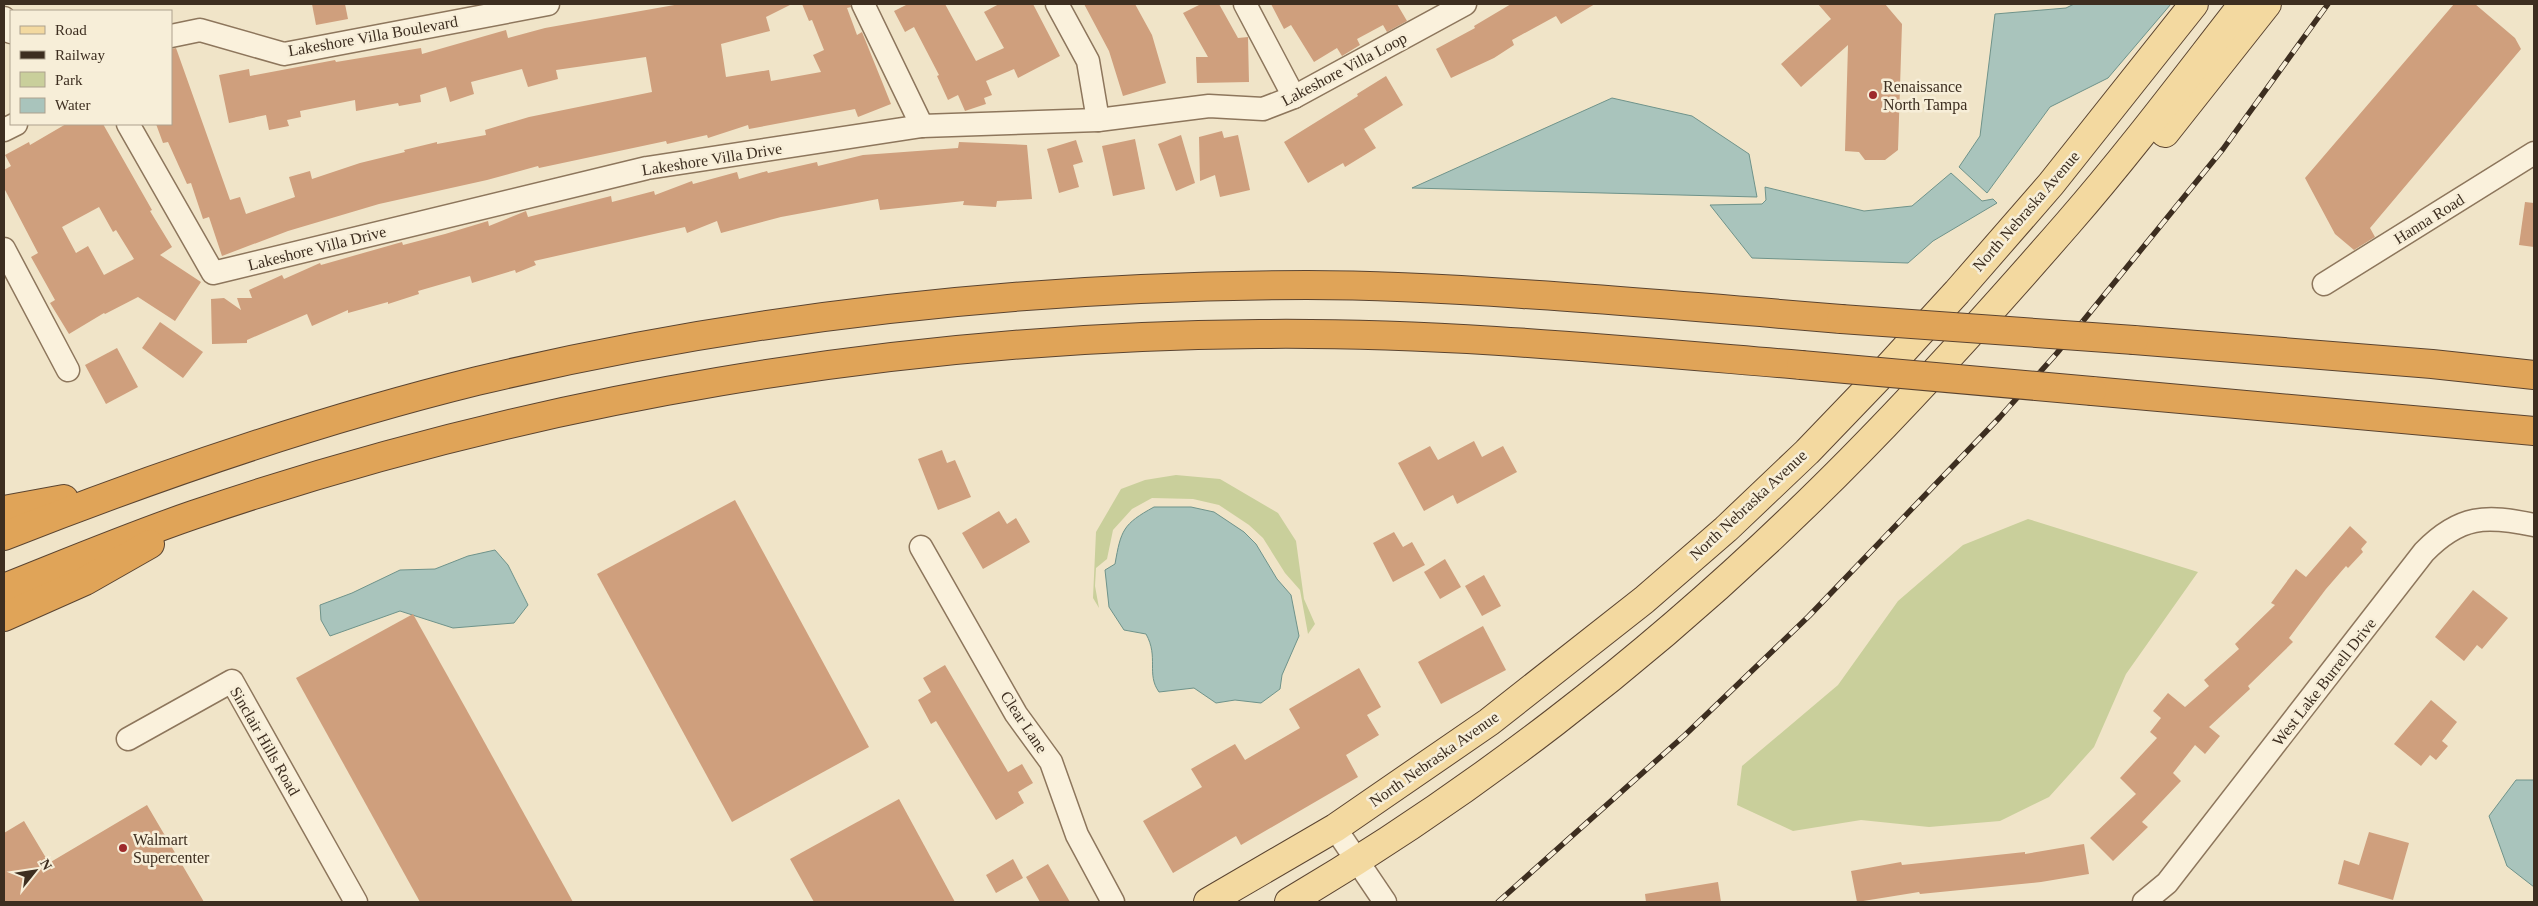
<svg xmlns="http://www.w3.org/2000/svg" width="2538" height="906" viewBox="0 0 2538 906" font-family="Georgia,serif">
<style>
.green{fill:#c9cf9b}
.water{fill:#a9c4bc;stroke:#6f938a}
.building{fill:#cf9f7d;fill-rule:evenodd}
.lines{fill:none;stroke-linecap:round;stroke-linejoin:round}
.minor-casing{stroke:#8d765c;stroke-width:25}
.primary-casing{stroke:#5b4430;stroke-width:30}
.motorway-casing{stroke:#5b4430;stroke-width:30}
.minor{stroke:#faf1dc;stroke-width:22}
.primary{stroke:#f3d9a0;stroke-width:28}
.motorway{stroke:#e0a458;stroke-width:28}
.rail-casing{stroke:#3d2e20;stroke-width:5.5}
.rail{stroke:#f7eed8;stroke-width:4;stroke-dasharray:11;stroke-linecap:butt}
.motorway-bridge-casing{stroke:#5b4430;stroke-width:30;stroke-linecap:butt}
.motorway-bridge{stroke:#e0a458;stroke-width:28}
.poi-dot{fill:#9e2a2b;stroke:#f7eed8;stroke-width:2}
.labels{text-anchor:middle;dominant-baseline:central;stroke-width:5;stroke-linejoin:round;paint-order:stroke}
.street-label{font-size:16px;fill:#3d2e20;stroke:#f7eed8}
.poi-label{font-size:16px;fill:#3d2e20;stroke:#f7eed8;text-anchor:start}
</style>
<rect width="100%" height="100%" fill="#f0e4c8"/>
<!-- green -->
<g class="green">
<path d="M1176,475L1220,479L1278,513L1296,541L1304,599L1315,624L1308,634L1300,590L1285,573L1263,538L1249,525L1219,505L1193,499L1152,498L1132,509L1113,530L1107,559L1096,568L1095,586L1099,608L1093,598L1096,532L1121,489L1145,480Z"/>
<path d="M2028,519L2198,572L2126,674L2094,747L2049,797L2000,821L1929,827L1861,820L1793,831L1737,805L1742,766L1838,685L1898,601L1963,545Z"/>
</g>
<!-- water -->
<g class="water">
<path d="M2074,4H2171L2108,78L2050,107L1987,193L1959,167L1980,136L1995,14L2066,8Z"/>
<path d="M1612,98L1692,116L1749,154L1757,197L1412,188Z"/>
<path d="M1951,173L1982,201L1993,199L1997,203L1933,241L1908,263L1752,258L1710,205L1762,204L1766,200L1765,187L1864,211L1912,206Z"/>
<path d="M1154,507H1191L1214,512L1244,532L1256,544L1277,579L1291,595L1299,636L1282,675L1280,689L1261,703L1235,700L1216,703L1194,688L1159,692C1146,674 1159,657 1146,634L1124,630L1109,607L1105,570L1115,564C1121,530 1123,524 1154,507Z"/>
<path d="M495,550L508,565L528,605L514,623L453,628L400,611L330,636L321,620L320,605L352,593L400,570L435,569L468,556Z"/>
<path d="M2516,780H2534V887L2507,866L2489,816Z"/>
</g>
<!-- building -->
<g class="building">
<path d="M312,4H345L348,19L316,25Z"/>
<path d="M680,4H792L766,17L770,31L721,44L726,77L769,70L771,81L821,72L813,55L824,50L812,20L809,21L802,4H850L851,7L847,8L857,35L862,32L891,104L858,117L855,109L749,129L748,125L708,138L707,135L667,144L666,141L539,168L538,166L487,180L379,204L288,231L222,256L209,217L203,219L191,183L187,184L168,142L163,143L156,124H171V49L176,48L230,200L240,197L246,214L295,197L289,177L310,171L312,179L360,163L405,152L404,150L437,142V144L486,135L485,130L529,117L652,92L646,57L556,70L558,79L528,87L522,69L471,82L474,94L450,102L446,87L420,95L421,102L399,106L398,103L356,111L355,100L300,111L301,117L287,120L289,126L269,130L266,115L229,123L219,75L249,69L250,76L335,60L336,62L421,48L422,54L506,30L508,38L545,28Z"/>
<path d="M908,4H945L976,61L1004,48L984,12L999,4H1033L1060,56L1018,78L1014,69L986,81L992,95L984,98L986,104L965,111L958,95L948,100L937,76L939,75L914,27L905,32L894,11Z"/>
<path d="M1084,4H1135L1152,35L1166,83L1123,96L1109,51Z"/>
<path d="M1201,4H1219L1238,38L1248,37L1249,82L1197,83L1196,57H1208L1183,13Z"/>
<path d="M1271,4H1397L1407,21L1387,32L1383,25L1357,39L1360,45L1342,56L1337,48L1314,62L1291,25L1284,29Z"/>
<path d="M1511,4H1595L1561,24L1556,16L1512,40L1514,45L1494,58L1451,78L1436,49L1475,28L1474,26Z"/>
<path d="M1818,4H1885L1902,24L1898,150L1885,160H1865L1859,152L1845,151L1848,45L1801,87L1781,64L1831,19Z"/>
<path d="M2454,4H2475L2515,38L2521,49L2370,228L2375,237L2354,250L2335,234L2305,178Z"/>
<path d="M1386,76L1403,105L1364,129L1376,148L1345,167L1343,163L1308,183L1284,142L1358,96L1357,94Z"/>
<path d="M66,124H103L152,210L150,211L172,247L160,255L201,282L175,321L138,297L105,314L104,313L69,334L50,303L55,300L31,257L38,253L4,188V170L11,166L5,155L29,142L30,145ZM99,207L113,232L116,230L134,259L104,275L88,246L76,253L62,227Z"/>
<path d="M1222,131L1224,138L1238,135L1250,190L1220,197L1215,175L1200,181L1199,137Z"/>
<path d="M1181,135L1195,183L1176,191L1158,144Z"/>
<path d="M1135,139L1145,189L1113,196L1102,146Z"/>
<path d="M1076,140L1083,162L1073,165L1079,187L1059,193L1047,149Z"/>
<path d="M959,142L1027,145L1032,199L997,201L996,207L963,205L964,201L880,210L878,199L781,217L721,233L717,221L687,233L685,227L534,261L536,265L516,273L515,270L472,283L470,276L418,291L419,294L388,304V302L348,313V310L312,326L307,314L247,340V343L212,344L211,299L224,298L241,310L237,298H252L249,290L282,275L284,279L320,263L321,265L402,242L403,245L445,234L488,221L489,226L526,211L528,217L611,196L612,202L654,191L655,195L692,181L693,184L737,172L739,179L767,171L768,173L817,162L818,166L863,155L958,148Z"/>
<path d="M2525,202L2534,203V247L2519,245Z"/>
<path d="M160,322L203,352L183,378L142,348Z"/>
<path d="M117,348L138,387L106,404L85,365Z"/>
<path d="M1474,441L1482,457L1503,446L1517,472L1457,504L1453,495L1424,511L1398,463L1430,446L1438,460Z"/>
<path d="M942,450L947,463L955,460L971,497L938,510L918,459Z"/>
<path d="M735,500L869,747L732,822L597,574Z"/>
<path d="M999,511L1007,524L1016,518L1030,542L983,569L962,533Z"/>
<path d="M2350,526L2367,542L2361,549L2363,552L2348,568L2346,566L2326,589L2289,638L2293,642L2248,686L2250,689L2209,727L2220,736L2205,754L2195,745L2173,773L2181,781L2142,822L2148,827L2113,861L2090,838L2136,794L2120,778L2157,738L2150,732L2161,718L2153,711L2168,693L2185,707L2209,686L2204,680L2239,649L2235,644L2275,605L2271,603L2296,569L2306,577Z"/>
<path d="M1394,532L1403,547L1412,542L1425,565L1393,582L1373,543Z"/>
<path d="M1445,559L1461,587L1440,599L1424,572Z"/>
<path d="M1484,575L1501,606L1482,616L1465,586Z"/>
<path d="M2473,590L2508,618L2482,649L2477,645L2464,661L2435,637Z"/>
<path d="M413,614L465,707L573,902H420L296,678Z"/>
<path d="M1483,626L1506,670L1441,704L1418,662Z"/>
<path d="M945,665L1008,772L1022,764L1033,783L1018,792L1024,803L996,820L936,721L931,724L918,700L931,692L923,678Z"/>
<path d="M1359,668L1381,707L1367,715L1379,735L1346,755L1358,777L1241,845L1236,836L1173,873L1143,821L1202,787L1191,769L1235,744L1245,760L1300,728L1289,709Z"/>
<path d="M2431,700L2457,722L2442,741L2448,746L2436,760L2430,755L2421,766L2394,744Z"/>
<path d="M899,799L955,902H814L790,859Z"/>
<path d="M147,805L204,902H4V833L24,821L49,863Z"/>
<path d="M2369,832L2409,843L2393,900L2338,884L2344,860L2359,865Z"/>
<path d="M2084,844L2089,874L2041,882L1920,894L1919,892L1857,902L1851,871L1901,862L1902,865L2025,852V854Z"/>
<path d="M1013,859L1023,878L996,893L986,875Z"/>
<path d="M1048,864L1070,902H1040L1026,877Z"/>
<path d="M1718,882L1721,902H1646L1645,894Z"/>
</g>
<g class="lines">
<!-- minor casing -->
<g class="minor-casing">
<g id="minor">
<path d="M863,4L922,126"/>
<path d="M1057,4L1088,61L1098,120"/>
<path d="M1245,4L1294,97"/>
<path d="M4,18L11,32"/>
<path d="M171,36L200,30L284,54L548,4"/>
<path d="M128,124L213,273L647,168L922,126L1098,120L1209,106L1263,109L1294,97L1465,4"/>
<path d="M4,130L16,124"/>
<path d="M4,249L68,370"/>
<path d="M2324,284L2534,153"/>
<path d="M921,547L1016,714L1051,762L1077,835L1113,902"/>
<path d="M128,739L232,681L356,902"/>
<path d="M1335,828L1385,902"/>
<path d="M2144,902L2167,883L2424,552C2460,515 2486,515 2534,525"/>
</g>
</g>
<!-- primary casing -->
<g class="primary-casing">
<g id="primary">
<path d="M2165,133L2267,4"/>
<path d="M1208,902L1335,828L1489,722L1644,600L1726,529L1807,452L1881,375L1957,292L2051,184L2194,4"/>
<path d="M1289,902C1471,795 1646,659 1798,512C1893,421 1983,321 2069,222C2130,152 2186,77 2243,4"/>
</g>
</g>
<!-- motorway casing -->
<g class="motorway-casing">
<g id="motorway">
<path d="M2134,340L2432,364L2534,375"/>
<path d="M2092,391L2534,431"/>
<path d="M4,510L64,499"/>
<path d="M4,536C159,475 315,421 477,381C749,316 1027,286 1307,285C1379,285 1451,289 1523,294C1629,301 1735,310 1841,319"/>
<path d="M4,588C67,563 129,537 193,515C535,398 897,337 1259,334C1440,332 1621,350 1801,365"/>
<path d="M4,617L85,581L150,544"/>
</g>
</g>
<!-- minor -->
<use href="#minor" class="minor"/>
<!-- primary -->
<use href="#primary" class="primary"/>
<!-- motorway -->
<use href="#motorway" class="motorway"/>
<!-- rail casing -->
<g class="rail-casing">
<path id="rail" d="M1498,902L1685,735L1809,616L2000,417L2057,353L2223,149L2328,4"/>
</g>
<!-- rail -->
<use href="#rail" class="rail"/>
<!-- motorway-bridge casing -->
<g class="motorway-bridge-casing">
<g id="motorway-bridge">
<path d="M1841,319L2134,340"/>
<path d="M1801,365L2092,391"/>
</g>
</g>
<!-- motorway-bridge -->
<use href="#motorway-bridge" class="motorway-bridge"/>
</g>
<!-- markers -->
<g class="poi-dot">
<circle cx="1873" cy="95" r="5"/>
<circle cx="123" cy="848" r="5"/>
</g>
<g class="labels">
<!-- street labels -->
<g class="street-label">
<text transform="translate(373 36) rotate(-10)">Lakeshore Villa Boulevard</text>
<text transform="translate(1344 69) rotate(-28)">Lakeshore Villa Loop</text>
<text transform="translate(712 159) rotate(-9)">Lakeshore Villa Drive</text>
<text transform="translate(2026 211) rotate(-49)">North Nebraska Avenue</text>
<text transform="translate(2429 219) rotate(-32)">Hanna Road</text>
<text transform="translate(317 248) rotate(-14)">Lakeshore Villa Drive</text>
<text transform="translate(1748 505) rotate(-43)">North Nebraska Avenue</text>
<text transform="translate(2324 682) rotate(-52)">West Lake Burrell Drive</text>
<text transform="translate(1024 722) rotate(56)">Clear Lane</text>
<text transform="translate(265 741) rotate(60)">Sinclair Hills Road</text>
<text transform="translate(1434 759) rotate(-35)">North Nebraska Avenue</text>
</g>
<!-- poi labels -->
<g class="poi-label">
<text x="1883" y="86">Renaissance<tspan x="1883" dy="18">North Tampa</tspan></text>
<text x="133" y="839">Walmart<tspan x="133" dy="18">Supercenter</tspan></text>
</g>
</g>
<!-- border -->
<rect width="2538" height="906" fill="none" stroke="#3d2e20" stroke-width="10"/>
<!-- legend -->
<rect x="10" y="10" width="162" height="115" fill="#f7eed8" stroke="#ada18e"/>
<rect x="20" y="26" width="25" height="8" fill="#f3d9a0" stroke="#ada18e"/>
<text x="55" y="35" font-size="15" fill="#3d2e20">Road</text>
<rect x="20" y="51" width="25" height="8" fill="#3d2e20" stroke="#ada18e"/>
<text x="55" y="60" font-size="15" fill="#3d2e20">Railway</text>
<rect x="20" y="72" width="25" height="15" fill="#c9cf9b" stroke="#ada18e"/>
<text x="55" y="85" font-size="15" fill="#3d2e20">Park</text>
<rect x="20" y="98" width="25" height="15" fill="#a9c4bc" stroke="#ada18e"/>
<text x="55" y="110" font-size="15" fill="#3d2e20">Water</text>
<!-- north arrow -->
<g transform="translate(35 871) rotate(60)" stroke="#f7eed8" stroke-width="4" paint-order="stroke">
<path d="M0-4L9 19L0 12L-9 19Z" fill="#3d2e20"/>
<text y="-8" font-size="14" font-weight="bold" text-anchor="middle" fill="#3d2e20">N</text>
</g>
</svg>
